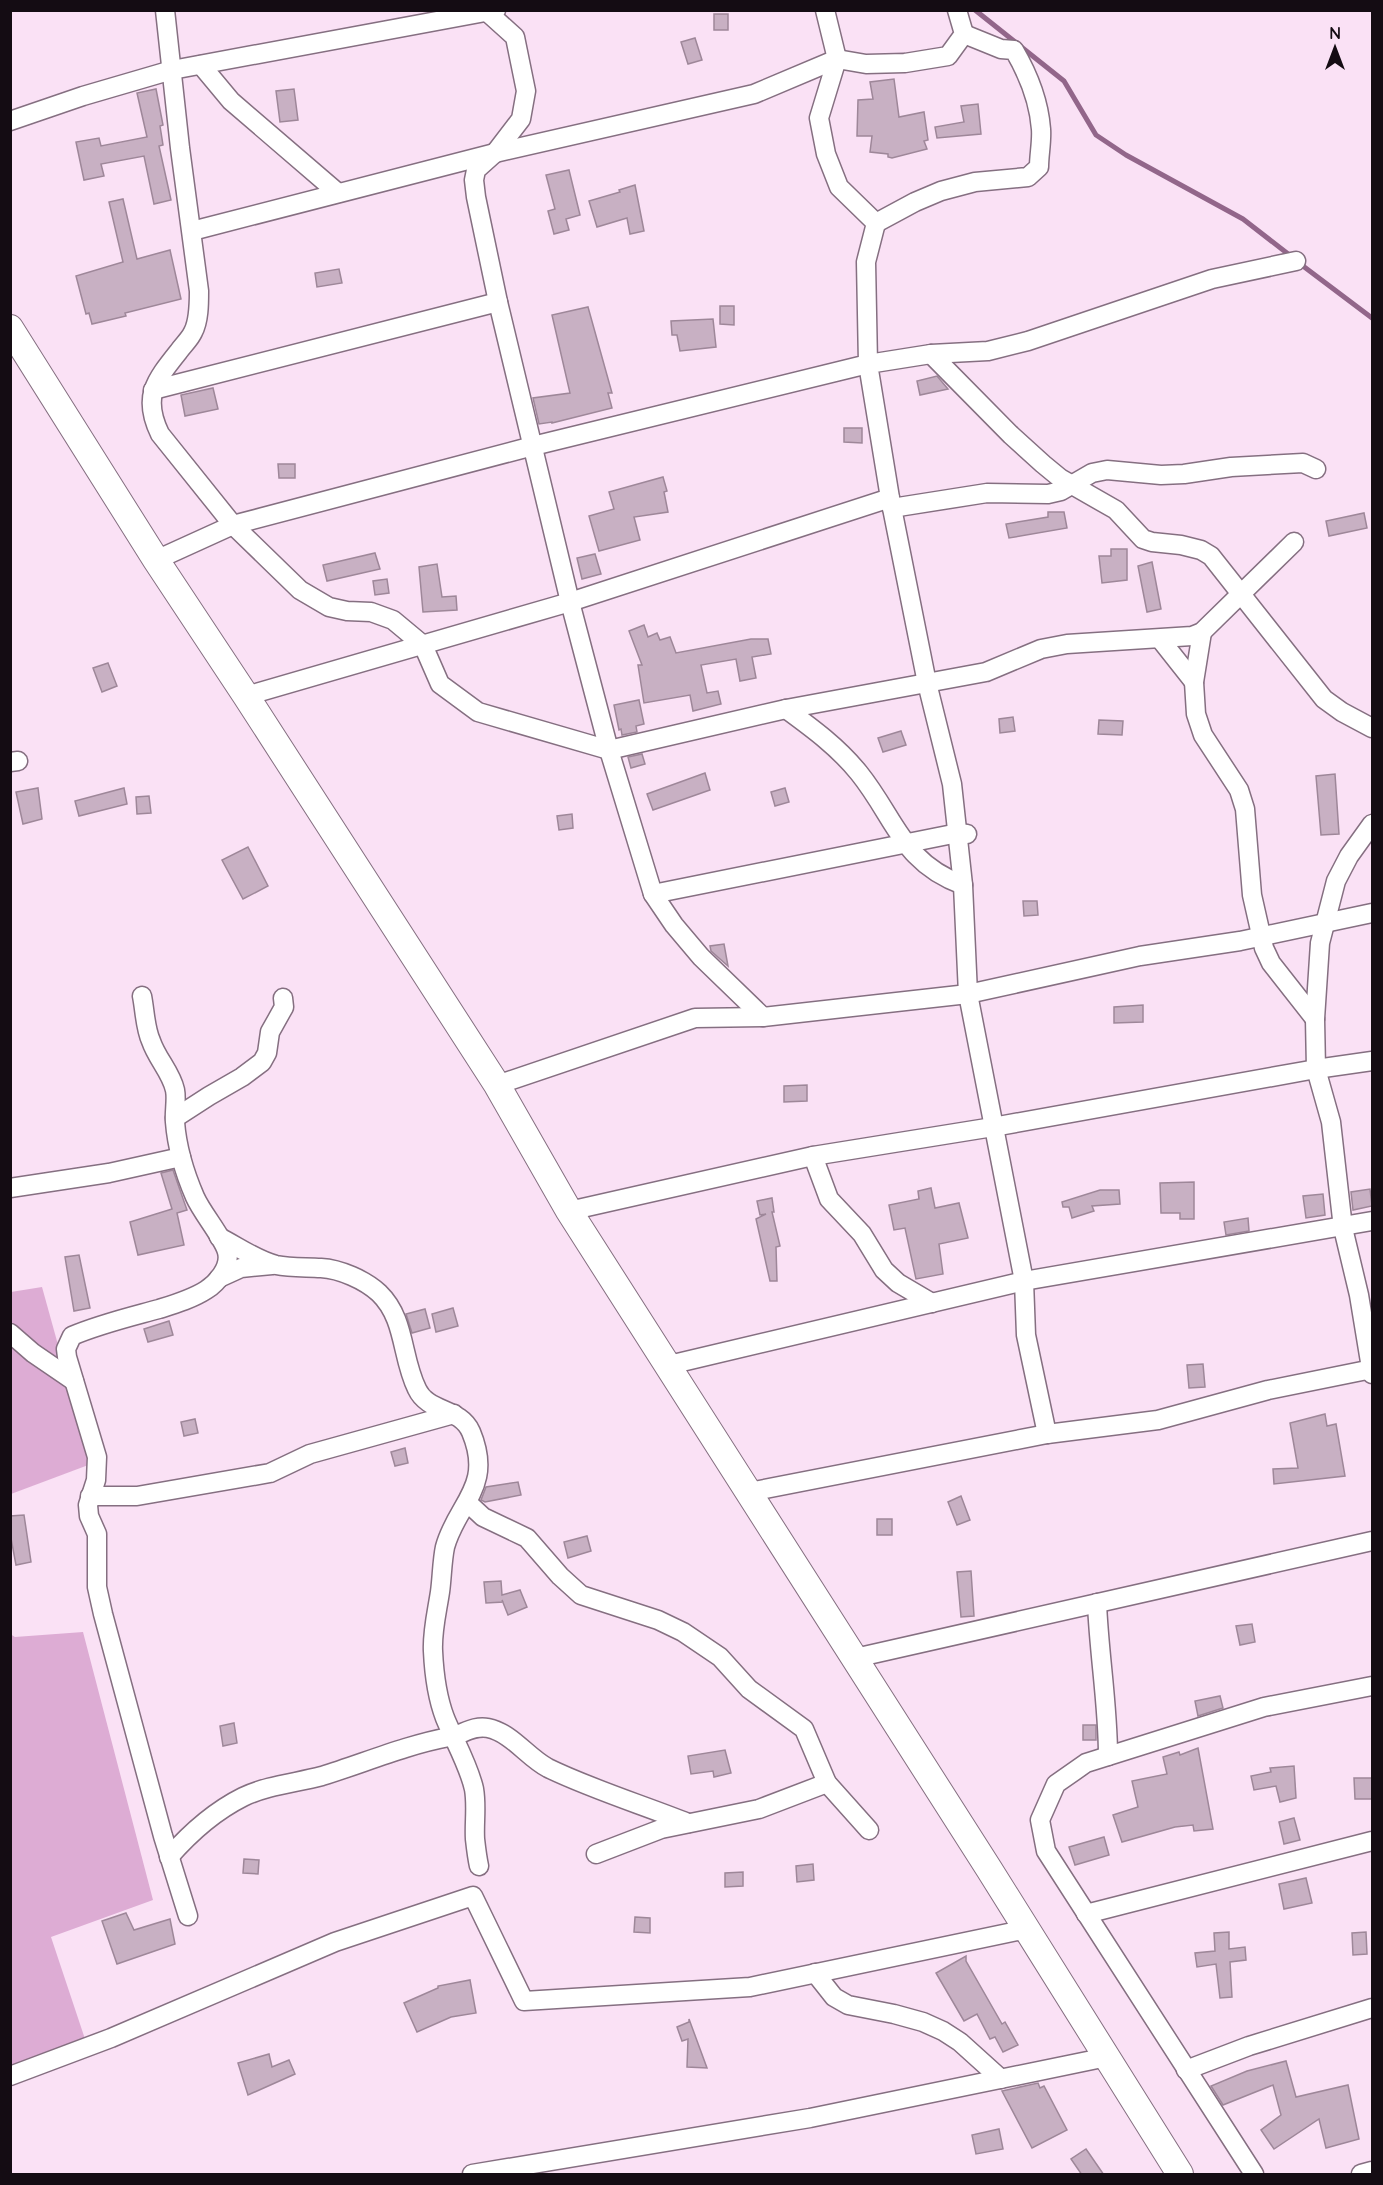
<svg xmlns="http://www.w3.org/2000/svg" width="1383" height="2185" viewBox="0 0 1383 2185" font-family="Quicksand,sans-serif">
<style>
.green{fill:#ddacd4}
.lines{fill:none;stroke-linecap:round;stroke-linejoin:round}
.stream{stroke:#92668a;stroke-width:5}
.building{fill:#c8b0c3;stroke:#9e8799;stroke-width:1.5}
.minor-casing{stroke:#856f81;stroke-width:21}
.secondary-casing{stroke:#856f81;stroke-width:28}
.minor{stroke:#fff;stroke-width:18}
.secondary{stroke:#fff;stroke-width:26}
</style>
<rect width="100%" height="100%" fill="#fae1f5"/>
<!-- green -->
<g class="green">
<path d="M42,1287L91,1464L11,1494V1292Z"/>
<path d="M83,1632L153,1900L51,1937L86,2042L10,2067V1634L15,1637Z"/>
</g>
<g class="lines">
<!-- stream -->
<g class="stream">
<path d="M975,10L1064,81L1096,135L1126,155L1243,219L1292,257"/>
<path d="M1299,263L1372,318"/>
</g>
</g>
<!-- building -->
<g class="building">
<rect x="714" y="14" width="14" height="16"/>
<path d="M695,38L702,60L688,64L681,42Z"/>
<path d="M894,79L899,117L924,112L928,140L924,141L927,149L892,158L888,157V154L870,152L872,136H857L858,100L873,99L870,82Z"/>
<path d="M156,89L163,125L160,126L163,145L159,146L171,200L154,204L144,156L101,164L104,176L84,180L76,142L99,138L101,146L147,137L137,93Z"/>
<path d="M294,89L298,120L280,122L276,91Z"/>
<path d="M978,104L981,134L937,138L935,127L964,122L961,106Z"/>
<path d="M569,170L580,215L566,219L569,230L554,234L548,211L555,209L546,175Z"/>
<path d="M635,185L644,231L630,234L627,218L597,227L589,201L620,192L619,190Z"/>
<path d="M123,199L137,259L170,250L181,299L125,313L126,316L92,324L89,313L86,314L76,276L123,262L109,202Z"/>
<path d="M339,269L342,283L317,287L315,273Z"/>
<path d="M720,306H734V325L720,324Z"/>
<path d="M588,307L612,393H608L612,408L552,423V422L539,424L533,398L570,393L552,315Z"/>
<path d="M713,319L716,347L680,351L677,335H672L671,321Z"/>
<path d="M937,376L948,389L920,395L917,381Z"/>
<path d="M213,388L218,409L185,416L181,395Z"/>
<path d="M844,428H862V443L844,442Z"/>
<path d="M278,464H295V478H279Z"/>
<path d="M663,477L667,491L664,492L668,512L634,517L640,540L599,551L589,516L614,509L609,492Z"/>
<path d="M1048,512H1064L1067,528L1009,538L1006,524L1048,517Z"/>
<path d="M1364,513L1367,528L1329,536L1326,521Z"/>
<path d="M1111,549H1127V580L1102,583L1099,556H1111Z"/>
<path d="M375,553L380,569L327,581L323,565Z"/>
<path d="M595,554L601,574L582,579L577,558Z"/>
<path d="M1152,562L1161,609L1147,612L1138,566Z"/>
<path d="M437,564L442,597L456,596L457,610L423,612L419,567Z"/>
<path d="M387,579L389,593L375,595L373,581Z"/>
<path d="M644,625L648,637L657,633L660,640L670,637L676,653L751,639H768L771,654L752,657L756,678L740,681L736,659L701,665L707,693L718,691L721,704L693,711L690,695L644,703L638,665H642L629,631Z"/>
<path d="M108,663L117,686L102,692L93,668Z"/>
<path d="M639,700L644,724L636,726L637,732L622,735L621,729L619,730L614,705Z"/>
<path d="M1013,717L1015,731L1000,733L999,719Z"/>
<path d="M1099,720L1123,721L1122,735L1098,734Z"/>
<path d="M901,731L906,745L883,752L878,738Z"/>
<path d="M642,754L645,764L631,768L628,757Z"/>
<path d="M705,773L710,790L653,810L647,794Z"/>
<path d="M1335,774L1339,834L1321,835L1316,776Z"/>
<path d="M38,788L42,819L23,824L16,792Z"/>
<path d="M124,788L127,804L79,816L75,801Z"/>
<path d="M785,788L789,802L775,806L771,792Z"/>
<path d="M149,796L151,813L137,814L136,797Z"/>
<path d="M572,814L573,828L559,830L557,816Z"/>
<path d="M248,847L268,886L243,899L222,860Z"/>
<path d="M1023,901H1037L1038,915L1024,916Z"/>
<path d="M724,944L728,966L711,951L710,946Z"/>
<path d="M1143,1005V1022L1114,1023V1007Z"/>
<path d="M807,1085V1101L784,1102V1086Z"/>
<path d="M173,1170L187,1210L177,1213L184,1245L138,1255L130,1222L172,1209L161,1173Z"/>
<path d="M1194,1182V1219H1180V1213H1161L1160,1183Z"/>
<path d="M931,1188L935,1208L959,1203L968,1238L939,1244L943,1274L916,1279L905,1228L894,1230L889,1205L919,1199L918,1191Z"/>
<path d="M1370,1189L1372,1206L1353,1210L1351,1192Z"/>
<path d="M1100,1190H1119L1120,1204L1092,1206L1094,1211L1072,1218L1069,1207H1063L1062,1202Z"/>
<path d="M1323,1194L1325,1215L1306,1218L1303,1196Z"/>
<path d="M772,1198L774,1212H772L780,1246L776,1247L777,1281H770L756,1219L766,1214L760,1215L757,1201Z"/>
<path d="M1248,1218L1249,1231L1226,1235L1224,1222Z"/>
<path d="M79,1255L90,1308L74,1311L65,1257Z"/>
<path d="M453,1308L458,1326L436,1332L432,1314Z"/>
<path d="M425,1309L430,1328L412,1333L406,1314Z"/>
<path d="M169,1321L173,1335L148,1342L144,1329Z"/>
<path d="M1203,1364L1205,1387L1189,1388L1187,1365Z"/>
<path d="M1325,1414L1327,1426L1336,1424L1345,1476L1274,1484L1273,1469L1298,1468L1290,1423Z"/>
<path d="M195,1419L198,1433L184,1436L181,1422Z"/>
<path d="M405,1448L408,1463L395,1466L391,1452Z"/>
<path d="M518,1482L521,1495L485,1502L481,1500L486,1487Z"/>
<path d="M961,1496L970,1520L957,1525L948,1502Z"/>
<path d="M24,1515L31,1562L16,1565L10,1533V1516Z"/>
<rect x="877" y="1519" width="15" height="16"/>
<path d="M587,1536L591,1551L568,1558L564,1542Z"/>
<path d="M971,1571L974,1616L961,1617L957,1572Z"/>
<path d="M501,1581L502,1595L520,1590L527,1607L508,1615L502,1600L503,1602L486,1603L484,1582Z"/>
<path d="M1252,1624L1255,1642L1240,1645L1236,1626Z"/>
<path d="M1220,1696L1223,1708L1198,1716L1195,1701Z"/>
<path d="M234,1723L237,1743L223,1746L220,1726Z"/>
<rect x="1083" y="1725" width="13" height="15"/>
<path d="M1198,1748L1213,1829L1194,1831L1193,1825L1175,1827L1122,1842L1113,1815L1138,1807L1132,1781L1167,1774L1163,1757L1179,1752L1180,1755Z"/>
<path d="M725,1750L731,1773L714,1777L713,1771L691,1774L688,1756Z"/>
<path d="M1294,1766L1296,1798L1280,1802L1276,1786L1254,1790L1251,1776L1271,1772L1270,1768Z"/>
<path d="M1354,1778H1372V1799H1355Z"/>
<path d="M1294,1818L1300,1840L1284,1844L1279,1822Z"/>
<path d="M1104,1837L1109,1855L1075,1865L1069,1847Z"/>
<path d="M244,1859L259,1860L258,1874L243,1873Z"/>
<path d="M813,1864L814,1880L797,1882L796,1866Z"/>
<path d="M743,1872V1886L725,1887V1873Z"/>
<path d="M1306,1878L1312,1903L1284,1909L1279,1884Z"/>
<path d="M126,1913L134,1930L170,1919L175,1944L117,1964L102,1921Z"/>
<path d="M635,1917L650,1918V1933L634,1932Z"/>
<path d="M1229,1932V1949L1245,1947L1246,1960L1230,1962L1232,1997L1220,1998L1216,1964L1197,1967L1195,1953L1215,1951L1214,1933Z"/>
<path d="M1366,1932L1367,1954L1353,1955L1352,1933Z"/>
<path d="M966,1956V1961L1002,2024L1005,2022L1018,2045L1003,2052L995,2037L990,2039L977,2014L964,2021L936,1973Z"/>
<path d="M470,1980L476,2013L451,2017L417,2032L404,2003L438,1988V1986Z"/>
<path d="M689,2019L707,2068L687,2067L688,2039L682,2041L677,2027L689,2022Z"/>
<path d="M269,2054L272,2067L289,2060L295,2074L248,2095L238,2063Z"/>
<path d="M1286,2061L1296,2097L1348,2085L1359,2139L1326,2148L1319,2119L1274,2149L1261,2130L1281,2115L1273,2085L1223,2105L1211,2086L1247,2071Z"/>
<path d="M1038,2083L1040,2088L1044,2086L1067,2130L1032,2148L1002,2091Z"/>
<path d="M999,2129L1003,2149L976,2154L972,2135Z"/>
<path d="M1086,2149L1104,2175H1082L1071,2159Z"/>
</g>
<g class="lines">
<!-- minor casing -->
<g class="minor-casing">
<g id="minor">
<path d="M165,10L180,148L199,291C199,304 199,321 193,332C190,339 183,345 179,351C155,381 142,397 160,434L233,525L300,590L329,607L347,611L371,612L393,620L423,645L440,684L478,712L609,750L786,709L986,672L1041,649L1067,644L1192,636L1202,632L1294,542"/>
<path d="M485,10L515,37L526,91L521,119L495,153L476,170L474,180L476,197L498,302L570,602L609,750L653,894L674,925L701,957L763,1017"/>
<path d="M201,65L231,101L338,193"/>
<path d="M10,121L83,96L172,70L496,10"/>
<path d="M876,223L915,202L941,191L975,182L1028,177L1039,167C1039,155 1042,141 1041,129C1039,102 1028,74 1014,50L1001,49L964,34"/>
<path d="M192,231L495,153L754,94L837,59L866,64L905,63L948,56L964,34L957,10"/>
<path d="M931,354L1011,435L1043,464L1060,478L1116,510L1143,539L1152,542L1181,545L1201,550L1211,556L1324,699L1342,712L1372,728"/>
<path d="M153,390L498,302"/>
<path d="M892,508L987,493L1048,494L1061,491L1092,473L1107,470L1161,475L1184,474L1231,467L1303,463L1316,469"/>
<path d="M156,560L233,525L533,446L868,364L866,262L876,223L839,187L826,154L819,118L837,59L825,10"/>
<path d="M1202,632L1194,682L1196,714L1203,735L1239,790L1245,809L1252,895L1264,948L1271,963L1315,1019"/>
<path d="M1160,639L1194,682"/>
<path d="M246,696L570,602L890,498"/>
<path d="M786,709C812,728 838,747 859,773C896,819 902,863 963,885"/>
<path d="M10,762L18,761"/>
<path d="M1372,824L1349,856L1336,881L1320,943L1315,1019L1316,1069L1331,1122L1343,1228L1359,1295L1372,1374"/>
<path d="M653,894L958,833L967,834"/>
<path d="M142,996C145,1011 145,1028 151,1041C157,1059 171,1072 175,1090C177,1100 174,1112 175,1122C177,1148 185,1174 195,1197C202,1213 224,1239 227,1252C231,1267 217,1283 206,1290C192,1299 175,1304 159,1309C130,1317 100,1324 72,1336L66,1349L67,1357L97,1457L96,1480L88,1505L89,1516L97,1534V1587L103,1614L163,1836L188,1916"/>
<path d="M497,1085L695,1018L763,1017L968,994L1140,956L1240,941L1372,913"/>
<path d="M175,1118L209,1096L242,1077L262,1062L267,1053L270,1032L284,1007L283,998"/>
<path d="M813,1156L829,1199L862,1234L884,1270L898,1283L932,1303"/>
<path d="M10,1188L109,1173L181,1157"/>
<path d="M569,1211L813,1156L993,1127L1316,1069L1372,1061"/>
<path d="M219,1237C237,1246 256,1260 276,1265C291,1268 306,1267 321,1268C340,1269 365,1280 379,1293C406,1319 401,1357 417,1389C428,1413 460,1407 471,1432C494,1487 457,1503 445,1547C442,1561 442,1578 440,1592C437,1612 432,1631 433,1651C434,1673 437,1697 445,1718C454,1740 469,1766 474,1789C477,1806 474,1823 475,1839C476,1848 477,1857 479,1866"/>
<path d="M219,1278L241,1268L272,1265"/>
<path d="M10,1333L33,1353L74,1381"/>
<path d="M669,1365L1024,1281L1372,1221"/>
<path d="M1047,1434L1026,1335L1024,1281L968,994L963,885L952,784L927,683L890,498L868,364L931,354L988,351L1028,341L1212,279L1296,261"/>
<path d="M749,1492L1047,1434L1158,1420L1268,1390L1372,1369"/>
<path d="M90,1496H137L270,1473L310,1454L454,1414"/>
<path d="M468,1503L483,1517L527,1538L560,1576L581,1595L658,1620L683,1632L720,1657L749,1689L804,1729L827,1783L869,1830"/>
<path d="M1097,1603C1099,1654 1108,1705 1108,1756"/>
<path d="M855,1658L1372,1541"/>
<path d="M596,1854L661,1829L759,1809L827,1783"/>
<path d="M169,1857C190,1833 215,1811 243,1797C268,1785 296,1783 322,1776C364,1763 406,1745 449,1737C462,1735 473,1725 488,1728C512,1733 527,1757 548,1768C591,1789 643,1805 688,1823"/>
<path d="M1086,1914L1372,1841"/>
<path d="M815,1973L834,1997L848,2005L894,2014L923,2022L943,2031L960,2042L1001,2079"/>
<path d="M1186,2070L1249,2046L1372,2008"/>
<path d="M10,2076L111,2038L335,1942L473,1896L524,2001L750,1987L1027,1929"/>
<path d="M472,2174L810,2118L1107,2057"/>
<path d="M1254,2174L1046,1851L1040,1820L1056,1784L1086,1763L1264,1707L1372,1686"/>
<path d="M1361,2174L1372,2171"/>
</g>
</g>
<!-- secondary casing -->
<g class="secondary-casing">
<path id="secondary" d="M10,328L156,560L246,696L497,1085L569,1211L989,1869L1180,2174"/>
</g>
<!-- minor -->
<use href="#minor" class="minor"/>
<!-- secondary -->
<use href="#secondary" class="secondary"/>
</g>
<!-- border -->
<rect width="1383" height="2185" fill="none" stroke="#140c13" stroke-width="24"/>
<!-- north arrow -->
<g transform="translate(1335 48)" stroke="#fae1f5" stroke-width="4.5" paint-order="stroke">
<path d="M0-4.5L10 22L0 15L-10 22Z" fill="#140c13"/>
<text y="-9" font-size="16" font-weight="bold" text-anchor="middle" fill="#140c13">N</text>
</g>
</svg>
